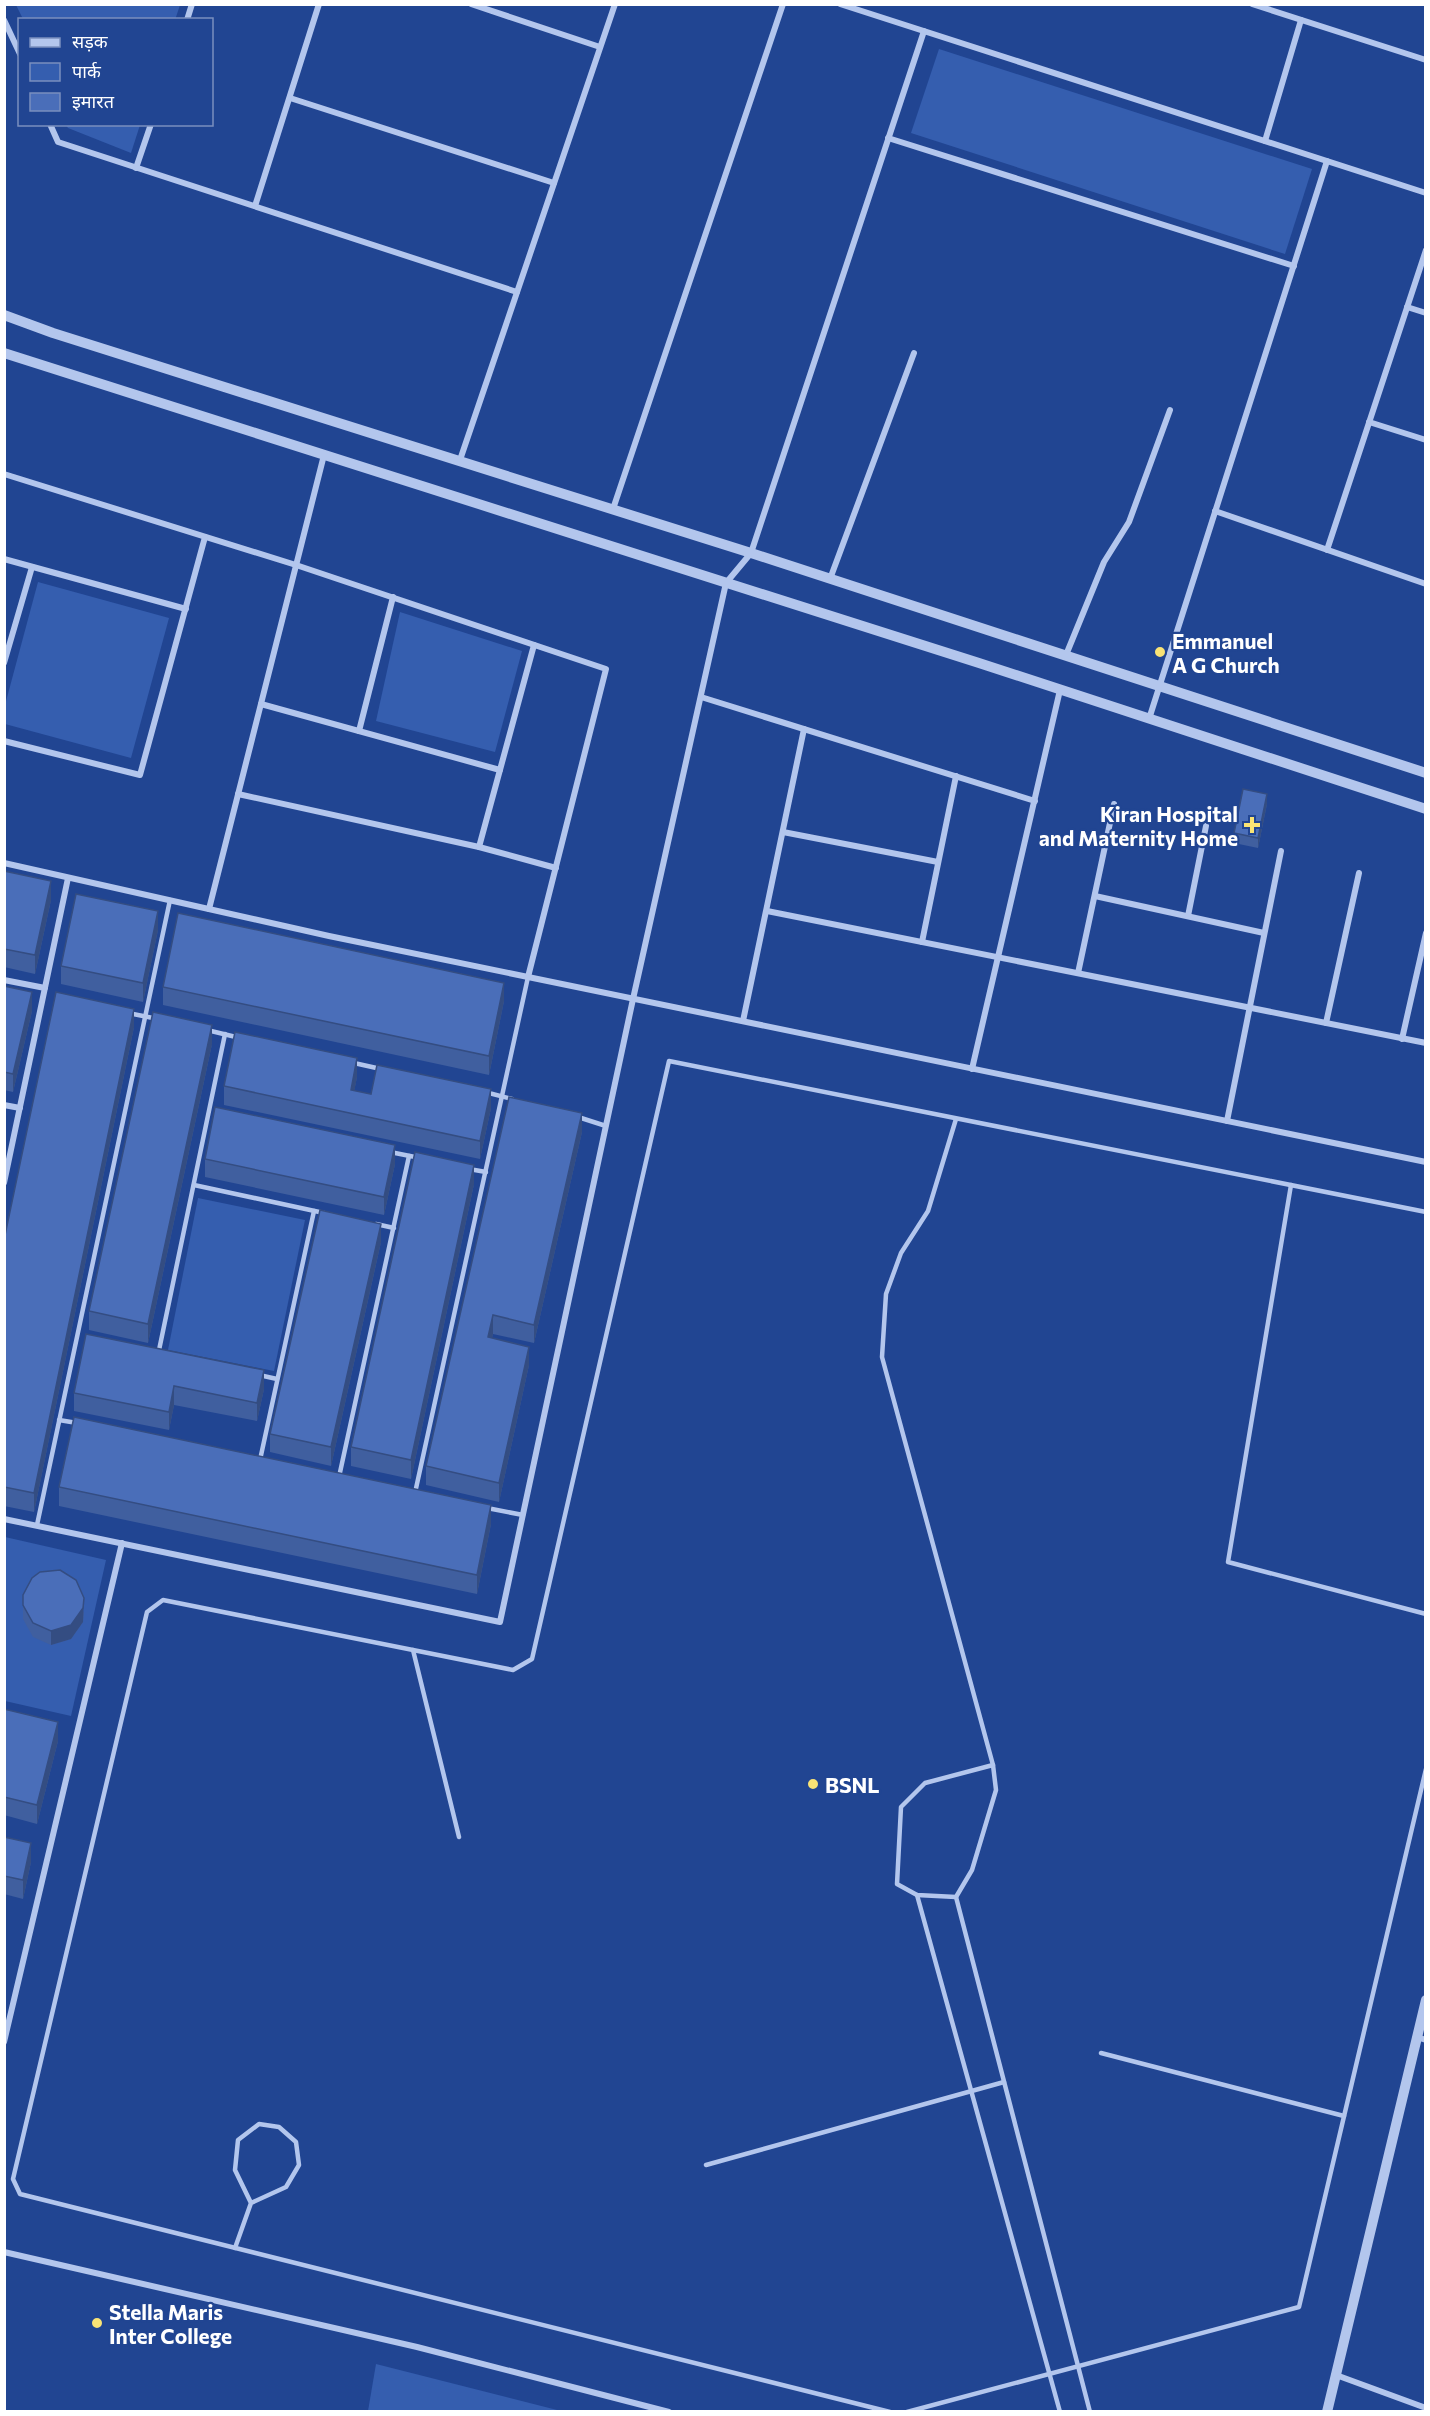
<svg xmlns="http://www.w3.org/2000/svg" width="1430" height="2416" viewBox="0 0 1430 2416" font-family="Commissioner,'Noto Sans Devanagari',sans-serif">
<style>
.green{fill:#355eaf}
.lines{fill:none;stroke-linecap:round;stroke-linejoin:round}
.service{stroke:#b3c6ed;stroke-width:4.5}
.minor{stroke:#b3c6ed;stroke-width:6}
.tertiary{stroke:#b3c6ed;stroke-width:10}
.wall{fill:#405f9f}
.shaded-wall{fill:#344d82}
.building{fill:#4a6eb9;stroke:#344d82;stroke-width:1.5}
.poi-dot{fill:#f9e375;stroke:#214592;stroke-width:2}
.labels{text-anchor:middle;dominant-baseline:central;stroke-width:4.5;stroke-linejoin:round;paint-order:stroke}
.poi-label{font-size:21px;font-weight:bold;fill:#fff;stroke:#214592;text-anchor:start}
</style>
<rect width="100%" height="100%" fill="#214592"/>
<!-- green -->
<g class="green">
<path d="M16,5H180L175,20L23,19Z"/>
<path d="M939,49L1312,169L1285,254L911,133Z"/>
<path d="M66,125H140L131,153L68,128Z"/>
<path d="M38,582L169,618L131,758L5,724V705Z"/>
<path d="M400,612L522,651L495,752L376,721Z"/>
<path d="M198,1198L305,1220L274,1371L168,1350Z"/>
<path d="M5,1537L106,1560L71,1716L5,1701Z"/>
<path d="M376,2364L561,2411H368Z"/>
</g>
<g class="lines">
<!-- service -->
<g class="service">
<path d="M128,1013L158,1019"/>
<path d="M207,1030L240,1038"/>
<path d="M354,1063L381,1069"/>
<path d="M485,1092L512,1099"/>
<path d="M578,1117L606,1126"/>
<path d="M956,1119L928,1211L901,1253L886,1294L882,1357L993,1765"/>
<path d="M390,1152L420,1158"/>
<path d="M469,1169L486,1172"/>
<path d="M194,1185L324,1213"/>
<path d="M1291,1185L1228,1562L1426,1614"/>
<path d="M376,1224L394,1228"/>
<path d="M158,1355L225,1034"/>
<path d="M259,1375L277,1379"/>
<path d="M59,1420L77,1423"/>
<path d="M260,1460L314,1211"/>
<path d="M339,1477L409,1156"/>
<path d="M415,1493L528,977"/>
<path d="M487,1508L523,1515"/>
<path d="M37,1525L170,900"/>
<path d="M413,1650L459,1837"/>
<path d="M993,1765L996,1790L972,1870L956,1897L917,1895L897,1884L901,1807L925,1783Z"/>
<path d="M917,1895L1060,2412"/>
<path d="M956,1897L1090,2412"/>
<path d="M1101,2053L1344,2116"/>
<path d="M706,2165L1004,2082"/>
<path d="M235,2248L251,2203L235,2170L238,2140L259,2124L279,2127L296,2142L299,2165L286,2187L251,2203"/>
<path d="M890,2412L20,2194L13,2179L147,1612L163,1600L513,1670L532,1659L669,1061L1426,1212"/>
<path d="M907,2412L1299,2307L1426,1769"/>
</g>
<!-- minor -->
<g class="minor">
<path d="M471,4L600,47"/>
<path d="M840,4L1426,193"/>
<path d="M1252,4L1426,60"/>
<path d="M4,20L20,54"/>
<path d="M187,20L192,4"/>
<path d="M290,98L554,183"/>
<path d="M50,124L58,142L517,292"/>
<path d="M888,138L1294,266"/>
<path d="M1265,141L1301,20"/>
<path d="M136,168L151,124"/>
<path d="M255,206L319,4"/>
<path d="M1407,307L1426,313"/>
<path d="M1369,422L1426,440"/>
<path d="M460,460L615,4"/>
<path d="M4,474L296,565L606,669L528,977"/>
<path d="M613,509L783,4"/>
<path d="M1215,511L1426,584"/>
<path d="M1327,550L1426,250"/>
<path d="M4,559L186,609"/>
<path d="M830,579L914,353"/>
<path d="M1066,655L1104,562L1129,522L1170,410"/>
<path d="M4,663L32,567"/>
<path d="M701,697L1035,801"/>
<path d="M261,704L500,770"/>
<path d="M1149,719L1327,161"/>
<path d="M359,731L393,597"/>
<path d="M4,741L140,775L205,537"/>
<path d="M238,794L479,847L556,868"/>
<path d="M783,832L938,862"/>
<path d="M479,847L534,645"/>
<path d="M4,863L329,936L1426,1162"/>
<path d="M1095,896L1264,933"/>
<path d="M209,909L324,455"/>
<path d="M767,911L1426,1043"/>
<path d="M1188,916L1206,826"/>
<path d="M922,942L956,776"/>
<path d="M1078,973L1114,804"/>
<path d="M4,980L45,988"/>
<path d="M743,1021L804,729"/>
<path d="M1326,1023L1359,873"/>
<path d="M1402,1039L1426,933"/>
<path d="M972,1069L1060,690"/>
<path d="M4,1105L20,1108"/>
<path d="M1227,1121L1281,851"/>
<path d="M4,1183L68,878"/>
<path d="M4,1519L500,1622L633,999L726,583L751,553L924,31"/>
<path d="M1417,2037L1426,2040"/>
<path d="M4,2042L122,1543"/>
<path d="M4,2252L417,2347L669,2412"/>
<path d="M1336,2375L1426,2408"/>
</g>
<!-- tertiary -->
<g class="tertiary">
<path d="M4,315L53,333L751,553L1426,773"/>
<path d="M4,353L979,663L1426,809"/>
<path d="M1327,2412L1426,2000"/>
</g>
</g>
<!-- wall -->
<g class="wall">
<path d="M1267,804L1258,848L1234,843V833Z"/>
<path d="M4,871L51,900L35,974L4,967Z"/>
<path d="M158,930L143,1002L61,984V966Z"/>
<path d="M4,986L32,1011L13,1092L4,1090Z"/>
<path d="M163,987L504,1001L489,1075L163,1005Z"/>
<path d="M134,1027L34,1512L4,1506V1240Z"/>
<path d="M212,1044L148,1343L89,1330V1311Z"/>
<path d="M357,1077L354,1091L371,1094L491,1108L480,1159L224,1105V1086Z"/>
<path d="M509,1097L582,1132L534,1343L493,1334L492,1338L529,1365L499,1502L426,1485V1466Z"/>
<path d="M205,1159L395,1164L384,1215L205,1177Z"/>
<path d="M474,1184L411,1479L351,1466V1447Z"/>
<path d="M381,1242L331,1466L270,1452V1434Z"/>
<path d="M86,1334L264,1389L257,1421L174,1405L169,1430L74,1411V1393Z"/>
<path d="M59,1487L491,1524L477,1594L59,1506Z"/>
<path d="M23,1595L84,1612L83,1622L71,1639L51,1645L33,1637L23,1619Z"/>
<path d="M4,1709L58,1741L37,1824L4,1815Z"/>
<path d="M4,1837L31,1862L23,1899L4,1894Z"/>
</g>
<!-- shaded-wall -->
<g class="shaded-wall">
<path d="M1267,794V804L1258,848V838Z"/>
<path d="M51,881V900L35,974V955Z"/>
<path d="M158,911V930L143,1002V983Z"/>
<path d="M504,983V1001L489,1075V1056Z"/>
<path d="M32,992V1011L13,1092V1074Z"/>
<path d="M134,1009V1027L34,1512V1493Z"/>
<path d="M212,1025V1044L148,1343V1324Z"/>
<path d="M357,1058V1077L351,1109V1090Z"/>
<path d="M491,1089V1108L480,1159V1141Z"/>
<path d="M582,1113V1132L534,1343V1325Z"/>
<path d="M395,1145V1164L384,1215V1197Z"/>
<path d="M474,1165V1184L411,1479V1460Z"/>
<path d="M381,1224V1242L331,1466V1447Z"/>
<path d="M493,1315V1334L488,1356V1337Z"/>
<path d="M529,1347V1365L499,1502V1483Z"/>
<path d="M264,1370V1389L257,1421V1403Z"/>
<path d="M174,1386V1405L169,1430V1412Z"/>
<path d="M491,1505V1524L477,1594V1575Z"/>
<path d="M84,1598L83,1622L71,1639L51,1645V1631Z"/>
<path d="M58,1722V1741L37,1824V1805Z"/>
<path d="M31,1843V1862L23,1899V1880Z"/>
</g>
<!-- building -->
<g class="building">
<path d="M1243,789L1267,794L1258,838L1234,833Z"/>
<path d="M4,871L51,881L35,955L4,949Z"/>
<path d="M76,894L158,911L143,983L61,966Z"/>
<path d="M178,913L504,983L489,1056L163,987Z"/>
<path d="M4,986L32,992L13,1074L4,1072Z"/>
<path d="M56,992L134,1009L34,1493L4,1487V1240Z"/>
<path d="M153,1012L212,1025L148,1324L89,1311Z"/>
<path d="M235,1032L357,1058L351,1090L371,1094L377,1065L491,1089L480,1141L224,1086Z"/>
<path d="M509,1097L582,1113L534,1325L493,1315L488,1337L529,1347L499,1483L426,1466Z"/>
<path d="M215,1107L395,1145L384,1197L205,1159Z"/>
<path d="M415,1152L474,1165L411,1460L351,1447Z"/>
<path d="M320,1210L381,1224L331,1447L270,1434Z"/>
<path d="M86,1334L264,1370L257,1403L174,1386L169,1412L74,1393Z"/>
<path d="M74,1417L491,1505L477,1575L59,1487Z"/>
<path d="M60,1570L76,1580L84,1598L83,1608L71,1625L51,1631L33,1623L23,1605V1595L32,1578L40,1572Z"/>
<path d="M4,1709L58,1722L37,1805L4,1797Z"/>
<path d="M4,1837L31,1843L23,1880L4,1876Z"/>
</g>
<!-- markers -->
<g class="poi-dot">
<circle cx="1160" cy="652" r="6"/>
<path d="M1249 816h6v6h6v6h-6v6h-6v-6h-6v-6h6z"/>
<circle cx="813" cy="1784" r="6"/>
<circle cx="97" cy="2323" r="6"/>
</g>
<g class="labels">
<!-- poi labels -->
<g class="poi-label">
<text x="1172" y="640">Emmanuel<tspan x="1172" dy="24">A G Church</tspan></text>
<text x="1238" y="813" text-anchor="end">Kiran Hospital<tspan x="1238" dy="24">and Maternity Home</tspan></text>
<text x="825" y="1784">BSNL</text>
<text x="109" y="2311">Stella Maris<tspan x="109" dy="24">Inter College</tspan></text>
</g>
</g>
<!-- border -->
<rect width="1430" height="2416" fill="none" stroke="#ffffff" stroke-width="12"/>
<!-- legend -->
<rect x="18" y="18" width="195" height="108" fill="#214592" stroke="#7a8fbe" stroke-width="1.5"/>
<rect x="30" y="38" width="30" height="9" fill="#b3c6ed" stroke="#7a8fbe" stroke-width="1.5"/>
<text x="72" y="48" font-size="18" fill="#ffffff">सड़क</text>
<rect x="30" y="63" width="30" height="18" fill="#355eaf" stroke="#7a8fbe" stroke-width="1.5"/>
<text x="72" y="78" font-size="18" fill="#ffffff">पार्क</text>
<rect x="30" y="93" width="30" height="18" fill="#4a6eb9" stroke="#7a8fbe" stroke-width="1.5"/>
<text x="72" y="108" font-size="18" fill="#ffffff">इमारत</text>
</svg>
